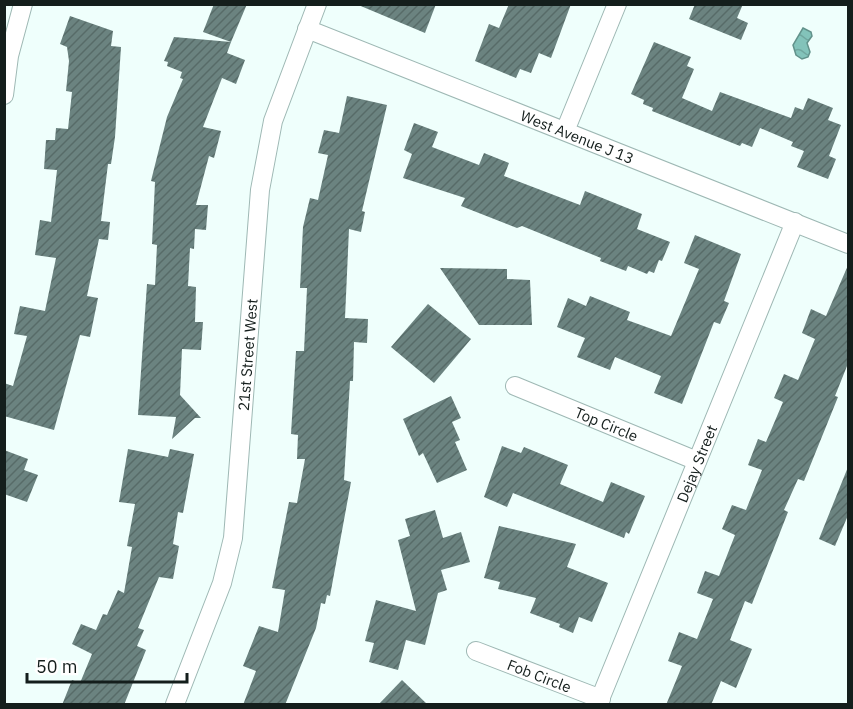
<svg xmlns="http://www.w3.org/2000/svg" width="853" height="709" viewBox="0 0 853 709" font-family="'IBM Plex Sans',sans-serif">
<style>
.water{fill:url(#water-waves);stroke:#62928b;stroke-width:1.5}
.building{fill:url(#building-hatch)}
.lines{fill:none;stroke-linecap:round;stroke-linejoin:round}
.minor-casing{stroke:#9eb8b4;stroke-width:20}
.minor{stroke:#fff;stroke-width:18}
.labels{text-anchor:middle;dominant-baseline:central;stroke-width:6;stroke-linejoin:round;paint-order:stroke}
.street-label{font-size:15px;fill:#141e1c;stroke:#fff}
</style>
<defs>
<pattern id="water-waves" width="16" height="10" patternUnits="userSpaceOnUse" patternTransform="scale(1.5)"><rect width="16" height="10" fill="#83c3ba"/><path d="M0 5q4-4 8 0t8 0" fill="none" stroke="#70a79f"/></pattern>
<pattern id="building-hatch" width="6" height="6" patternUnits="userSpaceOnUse" patternTransform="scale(1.5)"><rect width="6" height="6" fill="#6b8380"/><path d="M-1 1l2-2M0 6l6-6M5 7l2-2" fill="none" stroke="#576b68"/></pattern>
</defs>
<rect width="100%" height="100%" fill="#effffc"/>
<!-- water -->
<path class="water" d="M803,28L811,32L812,36L807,43L810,52L808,57L802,59L796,55L793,45Z"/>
<!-- building -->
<g class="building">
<path d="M214,4H247L231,42L203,32Z"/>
<path d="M356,4H436L425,33Z"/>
<path d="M509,4H571L551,58L539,53L531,73L520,69L516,78L475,61L489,24L499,28Z"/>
<path d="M695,4H743L737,18L748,23L741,40L689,19Z"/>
<path d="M70,16L113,31L111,46L121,47L115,137L111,164H108L101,221L110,222L108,240L99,239L87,296L98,298L90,337L80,335L54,430L4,416V383L13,386L27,336L14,334L20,306L45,311L56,258L35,255L40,220L51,222L57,170L44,169L46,140H55L56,128L68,129L72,92L66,91L69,61L67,47L60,44Z"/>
<path d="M174,37L231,42L227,53L245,60L236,84L222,78L203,127L221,131L214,158L209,156L196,205H208L206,230L195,229L194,249L190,248L188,286L196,287L195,322H203L201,350L182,349L180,395L201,418H195L172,439L176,417L138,415L147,284L155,285L157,245L152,244L155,182L151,181L167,117L183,79L180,78L182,72L167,66L168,62L164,61Z"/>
<path d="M654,42L691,57L687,66L694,69L682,98L712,111L720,92L791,118L795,107L803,110L808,98L833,108L828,120L841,125L829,156L836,159L828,179L797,167L804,151L791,146L793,142L760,128L752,147L742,143L740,146L652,111L653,108L643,104L644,100L631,94Z"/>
<path d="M347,96L387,105L362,211L365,212L361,232L349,229L345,318L368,319L367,343L354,342L353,381H350L344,480L351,482L330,596L327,595L325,604L321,603L316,628L285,705H243L256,671L243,666L259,626L278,632L285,590L272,588L289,502L297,503L305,459H297L298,435L291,434L296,351H304L307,288H300L303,227L310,198L318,200L328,155L318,153L324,130L339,133Z"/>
<path d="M414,123L438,132L432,147L479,165L484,153L509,163L504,176L580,205L585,191L642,214L637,229L670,242L662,261L659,260L654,273L649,271L647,274L628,266L626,271L600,261L601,258L522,226L517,228L461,206L465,198L403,178L412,154L404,150Z"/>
<path d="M695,235L741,254L724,301L729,303L720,324L714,322L682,404L654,393L661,376L615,357L610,370L577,357L585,338L557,327L568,298L586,306L590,296L630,312L627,320L671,336L699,269L684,263Z"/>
<path d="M849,263V361L835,396L838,397L804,481L798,479L784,510L788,512L752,604L745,601L730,640L752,649L736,688L721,681L711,705H666L682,666L668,661L679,632L697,639L713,599L697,593L705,571L719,576L735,535L722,529L732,505L746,510L762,470L748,465L758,439L766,442L783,402L774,398L784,374L798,380L815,339L802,333L811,309L826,316Z"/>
<path d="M440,268L507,269V279L530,280L532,325H479Z"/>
<path d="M428,304L471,339L434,383L391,347Z"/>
<path d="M451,396L461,418L452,422L460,440L455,442L467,470L437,483L423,453L419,456L403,419Z"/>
<path d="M502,446L521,453L524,447L568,465L560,484L603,502L611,482L645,496L629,534L626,532L624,538L513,493L507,507L484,497Z"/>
<path d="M128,449L168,457L170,449L194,454L183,513L178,512L173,544L179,546L173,579L159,577L138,628L144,630L137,646L146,650L124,705H62L72,680L80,683L92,654L72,644L81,624L96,630L103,614L107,615L118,590L124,593L132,547L127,546L135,504L119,502Z"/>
<path d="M4,450L28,459L24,470L38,475L27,502L4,494Z"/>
<path d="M848,467L849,513L835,546L819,539Z"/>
<path d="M435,510L443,538L461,532L470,562L441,570L447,590L438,593L425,645L406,640L398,670L369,662L374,643L365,641L376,600L416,611L398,540L410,536L405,519Z"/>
<path d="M499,526L576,544L567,567L608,583L592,622L579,617L573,633L559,627L560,624L530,613L536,598L498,589L500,582L484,578Z"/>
<path d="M402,680L428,705H378Z"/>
</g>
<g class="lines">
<!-- minor casing -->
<g class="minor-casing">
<g id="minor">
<path id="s1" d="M307,29L848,244"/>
<path d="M4,95L9,56L23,4"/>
<path d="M565,131L617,4"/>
<path id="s2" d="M515,386L697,461"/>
<path id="s3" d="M476,651L601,699"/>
<path id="s4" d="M175,704L222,583L233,538L260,190L273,121L317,4"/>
<path id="s5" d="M598,704L795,222"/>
</g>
</g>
<!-- minor -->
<use href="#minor" class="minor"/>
</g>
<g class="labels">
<!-- street labels -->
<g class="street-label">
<text stroke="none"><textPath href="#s1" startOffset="291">West Avenue J 13</textPath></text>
<text stroke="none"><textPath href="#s4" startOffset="360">21st Street West</textPath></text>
<text stroke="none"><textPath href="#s2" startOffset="99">Top Circle</textPath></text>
<text stroke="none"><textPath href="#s5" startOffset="260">Dejay Street</textPath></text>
<text stroke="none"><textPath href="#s3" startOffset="68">Fob Circle</textPath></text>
</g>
</g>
<!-- border -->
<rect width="853" height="709" fill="none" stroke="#141e1c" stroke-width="12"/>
<!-- scale -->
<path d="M27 673v9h160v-9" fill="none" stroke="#141e1c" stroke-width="3"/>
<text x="36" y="673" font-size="18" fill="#141e1c" stroke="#ffffff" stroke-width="4.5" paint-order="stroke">50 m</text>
</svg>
